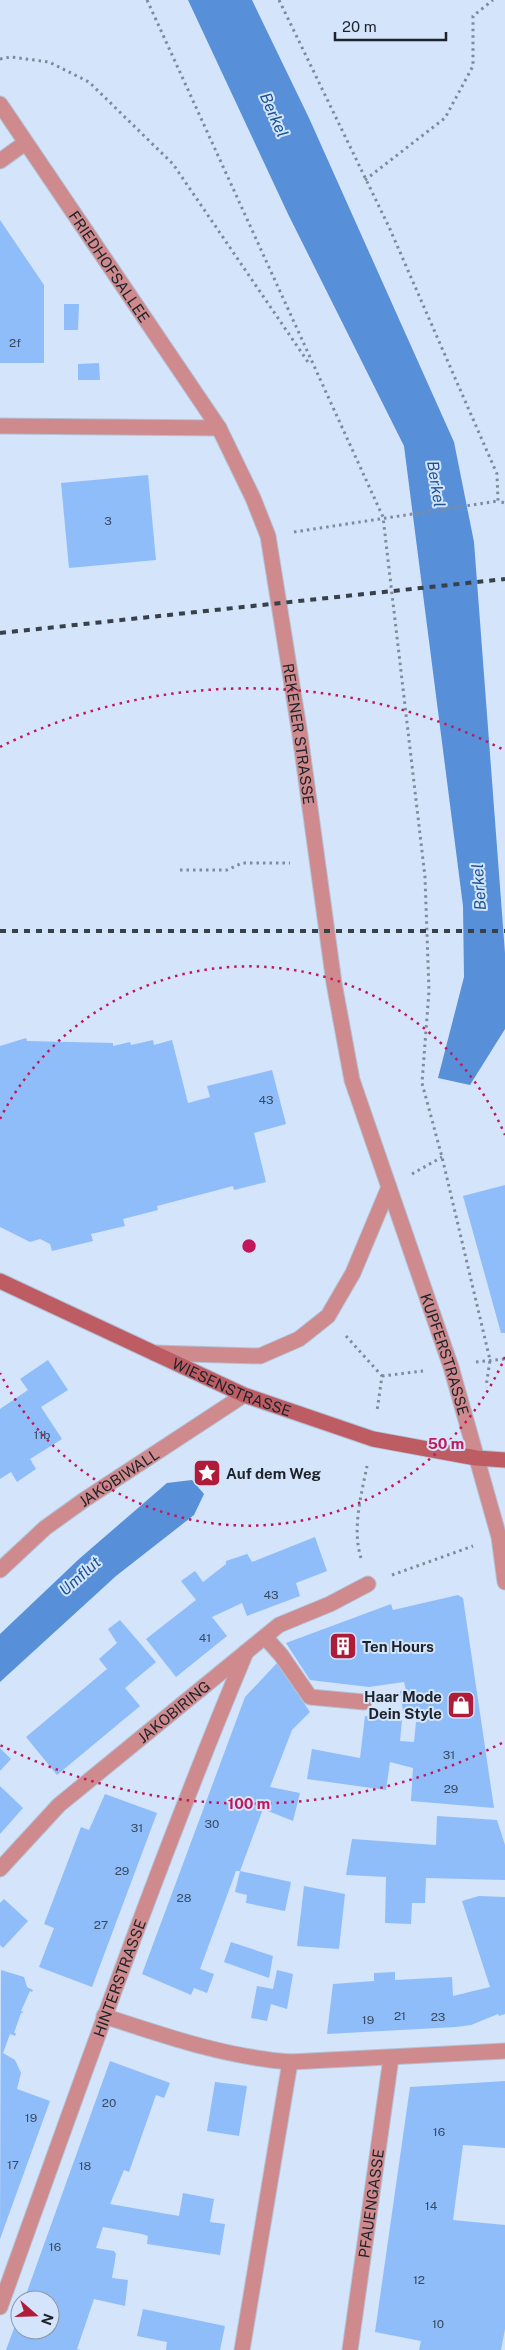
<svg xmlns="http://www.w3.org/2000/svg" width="505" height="2350" viewBox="0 0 505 2350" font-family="'Public Sans',sans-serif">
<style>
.water{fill:#5790d9}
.building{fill:#8ebdfa}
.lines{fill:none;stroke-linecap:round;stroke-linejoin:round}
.lane-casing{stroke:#b3c1d5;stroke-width:17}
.street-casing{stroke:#b3c1d5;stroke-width:17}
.secondary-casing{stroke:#b3c1d5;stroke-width:17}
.path{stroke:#7f8b9a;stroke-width:3;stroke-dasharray:2.5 4;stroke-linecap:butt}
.lane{stroke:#ce8a8d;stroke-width:15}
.street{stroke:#ce8a8d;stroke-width:15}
.secondary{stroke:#be5c64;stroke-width:15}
.rail{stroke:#38404a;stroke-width:4;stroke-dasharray:6 6;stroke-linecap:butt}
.ring{fill:none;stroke:#c2185b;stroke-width:2.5;stroke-dasharray:2.5 5}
.labels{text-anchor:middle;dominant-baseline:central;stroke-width:4;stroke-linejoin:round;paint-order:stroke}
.number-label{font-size:12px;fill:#394a5f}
.street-label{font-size:15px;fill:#1d232b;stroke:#d4e4fa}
.poi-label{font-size:15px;font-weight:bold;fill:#1d232b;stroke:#d4e4fa;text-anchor:start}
.water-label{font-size:16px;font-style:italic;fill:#1a5396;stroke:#d4e4fa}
.centre{fill:#c2185b;stroke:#d4e4fa;stroke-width:2.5}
.ring-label{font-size:15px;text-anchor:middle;font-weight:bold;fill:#c2185b;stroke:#d4e4fa;stroke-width:4;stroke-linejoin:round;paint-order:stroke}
</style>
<rect width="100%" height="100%" fill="#d4e4fa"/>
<!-- water -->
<g class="water">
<path d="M188,0H252L309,118L454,442L474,542L505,953V1029L470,1085L438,1078L464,977L463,906L404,446L288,214Z"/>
<path d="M192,1480L204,1494L194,1515L116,1576L0,1682V1634L79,1559L167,1483Z"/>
</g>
<!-- building -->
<g class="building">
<path d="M0,220L44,285V363H0Z"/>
<path d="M64,304H79L78,330H64Z"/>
<path d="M99,363L100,380H78V364Z"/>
<path d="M148,475L156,560L69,568L61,483Z"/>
<path d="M26,1038L27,1041L113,1043V1046L130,1042L131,1045L153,1040L154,1045L172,1040L188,1103L210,1097L207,1086L272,1070L286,1124L254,1133L266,1182L234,1190L233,1186L157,1206L158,1210L123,1219L125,1226L91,1234L93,1241L52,1251L50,1244L40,1239L30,1242L0,1227V1046Z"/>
<path d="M505,1185V1333H501L463,1196Z"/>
<path d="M48,1360L68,1390L41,1407L62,1439L30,1459L36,1469L17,1482L11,1472L0,1479V1409L28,1390L20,1379Z"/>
<path d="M315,1537L327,1571L296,1583L300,1596L247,1616L242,1603L212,1617L227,1636L176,1677L146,1639L196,1600L181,1581L195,1571L203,1582L226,1564V1561L247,1554L245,1550L252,1562Z"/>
<path d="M458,1595L463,1598L494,1808L411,1801L413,1768L390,1762L386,1790L307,1779L312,1749L360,1758L365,1716L402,1720L400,1741L414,1742L416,1722H420L418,1713L403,1711L400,1691L406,1690L404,1682L369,1687L310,1680L286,1643L391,1604L393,1610Z"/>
<path d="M120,1620L156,1662L125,1688L140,1706L57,1775L26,1737L107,1669L99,1659L117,1643L108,1629Z"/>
<path d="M277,1663L310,1712L292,1730L270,1787L300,1793L293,1821L263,1809L240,1871H236L200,1969L214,1974L207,1993L194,1988L191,1995L142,1974L245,1697Z"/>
<path d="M0,1748L11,1759L0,1771Z"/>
<path d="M0,1786L23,1808L0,1834Z"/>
<path d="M105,1794L157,1813L92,1987L39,1967L54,1928L44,1924L81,1827L89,1830Z"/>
<path d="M437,1816L497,1820L505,1845V1880L426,1878L425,1903H412L411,1924L385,1923L386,1877L346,1875L352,1839L436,1845Z"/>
<path d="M240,1871L291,1882L285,1911L246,1903L247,1895L235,1892Z"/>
<path d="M304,1886L345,1894L339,1949L297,1946Z"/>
<path d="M479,1896L505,1897V2014L499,2016L498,2014L471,2025L456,2027L327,2034L333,1984L374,1981V1973L395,1972V1980L452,1977L453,1996L490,1987L462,1901Z"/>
<path d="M4,1899L28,1921L3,1948L0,1945V1903Z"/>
<path d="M231,1942L273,1956L269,1978L224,1962Z"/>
<path d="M1,1970L24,1977L27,1987L33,1990L32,1992L30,1991L21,2011L24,2012L21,2013L14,2033H16L15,2036L10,2034L3,2053L15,2060L21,2073L17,2089L50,2101L0,2239Z"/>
<path d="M277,1970L293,1974L287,2009L271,2004L267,2021L251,2018L257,1986L273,1989Z"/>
<path d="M110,2061L170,2083L164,2098L156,2095L129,2172L124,2170L110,2204L179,2216L183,2193L214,2199L210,2222L225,2224L220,2255L147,2244L148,2236L142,2234L103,2227L96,2248L114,2251L116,2254L112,2278L128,2280L125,2306L94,2299L77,2349L80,2350H6L20,2312V2330H50V2300H24Z"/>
<path d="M505,2081V2148L463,2145L453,2220L505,2225V2329L501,2350H419L421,2341L375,2332L410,2087Z"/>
<path d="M215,2082L247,2086L239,2136L207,2131Z"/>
<path d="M143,2309L225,2326L220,2350H166L167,2342L137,2336Z"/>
</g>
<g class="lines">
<!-- lane casing -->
<g class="lane-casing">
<g id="lane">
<path d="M0,161L25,143"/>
<path d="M265,1637L281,1655L310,1697L364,1702"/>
</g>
</g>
<!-- street casing -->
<g class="street-casing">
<g id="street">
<path id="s1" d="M0,104L219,428L253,498L268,536L300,735L334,983L352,1080L451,1367L499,1537L505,1582"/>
<path d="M0,426L219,428"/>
<path d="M154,1353L260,1356L299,1339L328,1316L353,1273L389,1187"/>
<path id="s2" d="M0,1570L45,1528L84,1500L244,1395"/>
<path id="s3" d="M0,1869L59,1805L279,1625L330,1604L368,1584"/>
<path d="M104,2016C165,2036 225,2057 290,2062L505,2051"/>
<path id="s4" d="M0,2307C79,2088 156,1867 246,1652"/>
<path d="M242,2350L290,2062"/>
<path id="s5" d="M350,2350L391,2058"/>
</g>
</g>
<!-- secondary casing -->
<g class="secondary-casing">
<g id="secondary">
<path id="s6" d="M0,1281L244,1395L373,1439L476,1458L505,1460"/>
</g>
</g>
<!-- path -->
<g class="path">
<path d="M147,0L383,517L425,877L429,991L422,1083L442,1157L490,1360L486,1387"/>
<path d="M279,0L389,227L497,474L498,501L505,503"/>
<path d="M0,59L11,57L49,62L89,82L173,164L310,365"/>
<path d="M365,180L445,118L473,66V16L493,0"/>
<path d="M294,532L498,501"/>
<path d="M180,870H227L242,863H290"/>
<path d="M412,1174L442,1157"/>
<path d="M346,1336L382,1376L377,1411"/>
<path d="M476,1362L505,1359"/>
<path d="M382,1376L423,1371"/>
<path d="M361,1558C352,1529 361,1496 367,1466"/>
<path d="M392,1575L473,1546"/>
</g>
<!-- lane -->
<use href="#lane" class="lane"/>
<!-- street -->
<use href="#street" class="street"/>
<!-- secondary -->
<use href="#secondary" class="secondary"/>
<!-- rail -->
<g class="rail">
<path d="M0,633L505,579"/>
<path d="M0,931H505"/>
</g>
</g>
<!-- distance rings -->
<g class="ring">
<path d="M505 1357A279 279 0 0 1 0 1373M0 1119A279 279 0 0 1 505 1135"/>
<path d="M502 1743A558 558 0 0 1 0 1745M0 747A558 558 0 0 1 502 749"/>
</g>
<!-- icons -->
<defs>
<g id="sight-square" transform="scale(1.4375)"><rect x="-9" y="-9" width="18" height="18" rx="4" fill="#af1c3a" stroke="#d4e4fa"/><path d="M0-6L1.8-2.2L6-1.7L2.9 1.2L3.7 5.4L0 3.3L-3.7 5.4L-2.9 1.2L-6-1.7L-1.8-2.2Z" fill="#fff"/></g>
<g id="building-square" transform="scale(1.4375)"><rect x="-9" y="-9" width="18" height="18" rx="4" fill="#af1c3a" stroke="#d4e4fa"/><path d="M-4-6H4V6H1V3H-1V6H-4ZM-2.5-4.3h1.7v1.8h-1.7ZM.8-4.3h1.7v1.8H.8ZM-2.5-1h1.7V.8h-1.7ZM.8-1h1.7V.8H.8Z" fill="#fff"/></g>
<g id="shop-square" transform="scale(1.4375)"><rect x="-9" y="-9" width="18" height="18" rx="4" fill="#af1c3a" stroke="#d4e4fa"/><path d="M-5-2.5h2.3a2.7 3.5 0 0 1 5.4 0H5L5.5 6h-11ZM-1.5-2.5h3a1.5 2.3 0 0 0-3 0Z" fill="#fff"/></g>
</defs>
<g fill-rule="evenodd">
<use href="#sight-square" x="207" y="1473"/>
<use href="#building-square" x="343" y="1646"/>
<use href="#shop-square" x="461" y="1705"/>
</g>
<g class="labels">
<!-- number labels -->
<g class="number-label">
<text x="15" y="343">2f</text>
<text x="108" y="521">3</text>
<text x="266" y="1100">43</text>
<text x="42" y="1435">11b</text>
<text x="271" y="1595">43</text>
<text x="205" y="1638">41</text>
<text x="449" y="1755">31</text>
<text x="451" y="1789">29</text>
<text x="212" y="1824">30</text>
<text x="137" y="1828">31</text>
<text x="122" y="1871">29</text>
<text x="184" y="1898">28</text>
<text x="101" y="1925">27</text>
<text x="400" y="2016">21</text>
<text x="438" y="2017">23</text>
<text x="368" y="2020">19</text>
<text x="109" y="2103">20</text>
<text x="31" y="2118">19</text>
<text x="439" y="2132">16</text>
<text x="13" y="2165">17</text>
<text x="85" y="2166">18</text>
<text x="431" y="2206">14</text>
<text x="55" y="2247">16</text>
<text x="419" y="2280">12</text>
<text x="438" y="2324">10</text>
</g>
<!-- street labels -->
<g class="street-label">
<text stroke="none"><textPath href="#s1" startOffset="196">FRIEDHOFSALLEE</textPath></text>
<text stroke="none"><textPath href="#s1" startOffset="710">REKENER STRASSE</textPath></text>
<text stroke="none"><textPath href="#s1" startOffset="1350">KUPFERSTRASSE</textPath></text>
<text stroke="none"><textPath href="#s6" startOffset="255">WIESENSTRASSE</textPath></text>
<text stroke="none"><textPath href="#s2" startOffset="151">JAKOBIWALL</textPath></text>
<text stroke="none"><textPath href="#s3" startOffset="235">JAKOBIRING</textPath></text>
<text stroke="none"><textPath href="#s4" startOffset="350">HINTERSTRASSE</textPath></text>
<text stroke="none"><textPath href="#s5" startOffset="148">PFAUENGASSE</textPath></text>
</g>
<!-- poi labels -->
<g class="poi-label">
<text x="226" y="1473">Auf dem Weg</text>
<text x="362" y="1646">Ten Hours</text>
<text x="442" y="1696" text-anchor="end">Haar Mode<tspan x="442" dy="17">Dein Style</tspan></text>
</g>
<!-- water labels -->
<g class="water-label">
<text transform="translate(274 115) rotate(66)">Berkel</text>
<text transform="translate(436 484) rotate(81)">Berkel</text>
<text transform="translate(479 887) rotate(-94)">Berkel</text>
<text transform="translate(80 1576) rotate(-42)">Umflut</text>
</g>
</g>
<circle cx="249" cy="1246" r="8" class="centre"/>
<g class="ring-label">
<text x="446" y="1449">50 m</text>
<text x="249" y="1809">100 m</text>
</g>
<!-- north arrow -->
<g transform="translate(35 2315) rotate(110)"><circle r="24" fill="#d4e4fa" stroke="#8b97a7"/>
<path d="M0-4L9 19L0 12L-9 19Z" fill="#af1c3a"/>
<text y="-8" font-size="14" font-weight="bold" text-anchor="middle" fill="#1d232b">N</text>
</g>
<!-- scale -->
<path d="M335 32v8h111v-8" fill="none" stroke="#1d232b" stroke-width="2.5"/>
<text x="342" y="32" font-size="15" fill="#1d232b" stroke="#d4e4fa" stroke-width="4" paint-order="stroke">20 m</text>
</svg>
